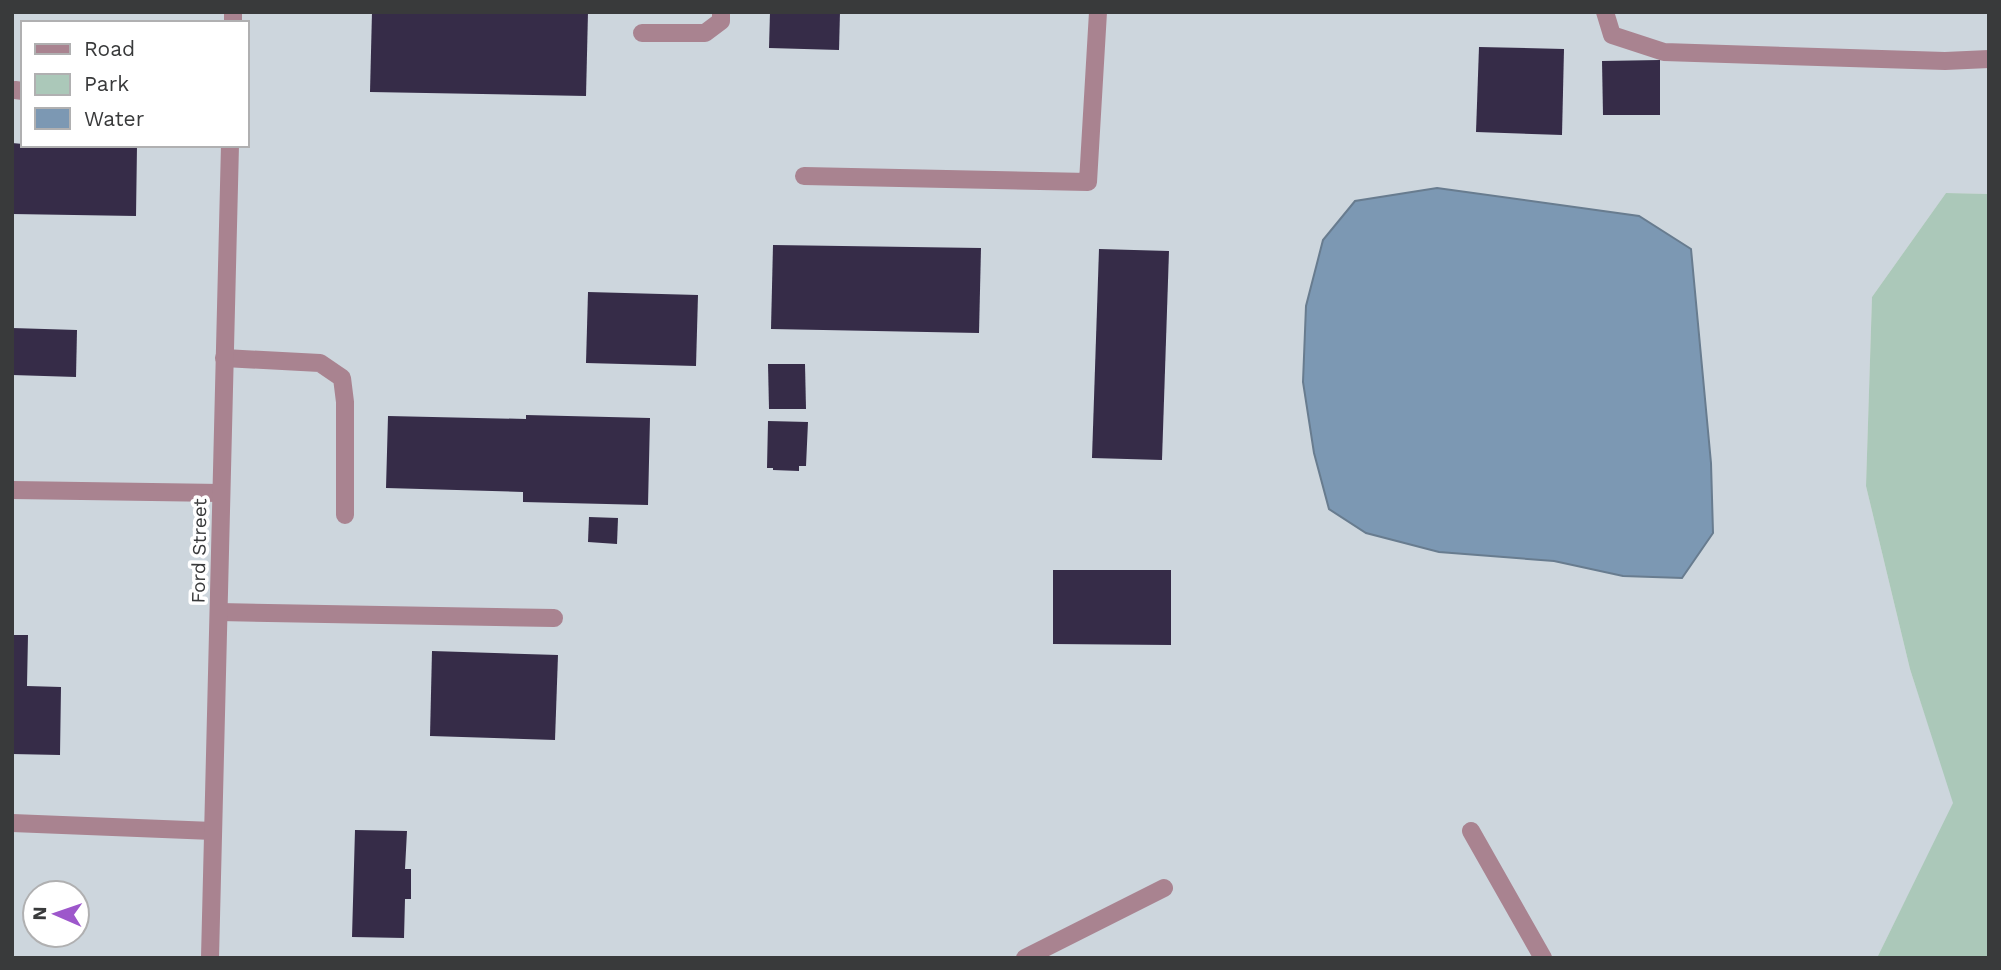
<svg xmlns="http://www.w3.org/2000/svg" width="2001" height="970" viewBox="0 0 2001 970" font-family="'Work Sans',sans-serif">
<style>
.built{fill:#cdd6dd;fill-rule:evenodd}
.green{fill:#abc8b9}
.water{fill:#7c98b3;stroke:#687c8f;stroke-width:2}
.building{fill:#362c48}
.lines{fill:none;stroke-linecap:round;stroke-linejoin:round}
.minor{stroke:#a98390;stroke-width:18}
.labels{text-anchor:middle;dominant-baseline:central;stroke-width:7;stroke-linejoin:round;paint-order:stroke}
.street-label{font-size:19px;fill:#393a3b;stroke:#fff}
</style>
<rect width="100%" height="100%" fill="#dee0e1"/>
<!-- built -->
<path class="built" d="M12,12H1989V194L1946,193L1872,297L1866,486L1910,669L1954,803L1877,958H12ZM23,23H247V145H23ZM35,893H77V935H35Z"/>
<!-- green -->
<path class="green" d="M1946,193L1989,194V958H1877L1953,803L1910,669L1866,486L1872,297Z"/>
<!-- water -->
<path class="water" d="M1437,188L1639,216L1691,249L1711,463L1713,533L1682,578L1623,576L1554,561L1439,552L1366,533L1329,509L1314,453L1303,382L1306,306L1323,240L1355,201Z"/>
<!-- building -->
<g class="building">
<path d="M372,12H588L586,96L370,92Z"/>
<path d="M770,12H840L839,50L769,48Z"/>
<path d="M1479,47L1564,49L1562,135L1476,132Z"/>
<path d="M1660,60V115H1603L1602,61Z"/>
<path d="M12,143L23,144V145L137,146L136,216L12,214Z"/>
<path d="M773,245L981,248L979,333L771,329Z"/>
<path d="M1099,249L1169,251L1162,460L1092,458Z"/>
<path d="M588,292L698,295L696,366L586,363Z"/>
<path d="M12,328L77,330L76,377L12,375Z"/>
<path d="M768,364H805L806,409H769Z"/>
<path d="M526,415L650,418L648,505L523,502V492L386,488L388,416L526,419Z"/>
<path d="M768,421L808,422L806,466H799V471L773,470V468H767Z"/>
<path d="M589,517L618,518L617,544L588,542Z"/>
<path d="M1053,570H1171V645L1053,644Z"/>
<path d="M12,635H28L27,686L61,687L60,755L12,754Z"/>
<path d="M432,651L558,655L555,740L430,736Z"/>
<path d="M355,830L407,831L405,869H411V899H405L404,938L352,937Z"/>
</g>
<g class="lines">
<!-- minor -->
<g class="minor">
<path d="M1605,12L1612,35L1664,52L1945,61L1989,59"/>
<path d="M233,23V12"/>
<path d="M642,33H705L721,21V12"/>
<path d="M15,90L23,91"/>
<path d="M804,176L1088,182L1098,12"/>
<path d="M224,358L320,363L342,378L345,402V515"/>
<path d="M12,490L221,493"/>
<path d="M219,612L554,618"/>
<path d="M12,823L213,831"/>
<path d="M1471,831L1543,958"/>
<path d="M210,958L230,145"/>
<path d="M1025,958L1164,888"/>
</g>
</g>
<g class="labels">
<!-- street labels -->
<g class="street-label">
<text transform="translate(199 551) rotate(-89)">Ford Street</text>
</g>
</g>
<!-- border -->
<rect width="2001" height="970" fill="none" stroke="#393a3b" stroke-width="28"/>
<!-- legend -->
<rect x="21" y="21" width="228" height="126" fill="#ffffff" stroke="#b0b0b1" stroke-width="2"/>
<rect x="35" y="44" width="35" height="10" fill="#a98390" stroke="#b0b0b1" stroke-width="2"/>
<text x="84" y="56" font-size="21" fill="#393a3b">Road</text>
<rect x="35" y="74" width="35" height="21" fill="#abc8b9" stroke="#b0b0b1" stroke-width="2"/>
<text x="84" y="91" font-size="21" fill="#393a3b">Park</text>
<rect x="35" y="108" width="35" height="21" fill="#7c98b3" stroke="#b0b0b1" stroke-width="2"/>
<text x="84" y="126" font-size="21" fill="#393a3b">Water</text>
<!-- north arrow -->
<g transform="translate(56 914) rotate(272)"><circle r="33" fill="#ffffff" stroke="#b0b0b1" stroke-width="2"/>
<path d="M0-5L12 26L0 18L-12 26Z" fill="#9d57cb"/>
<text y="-10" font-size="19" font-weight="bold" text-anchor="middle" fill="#393a3b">N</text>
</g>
</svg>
